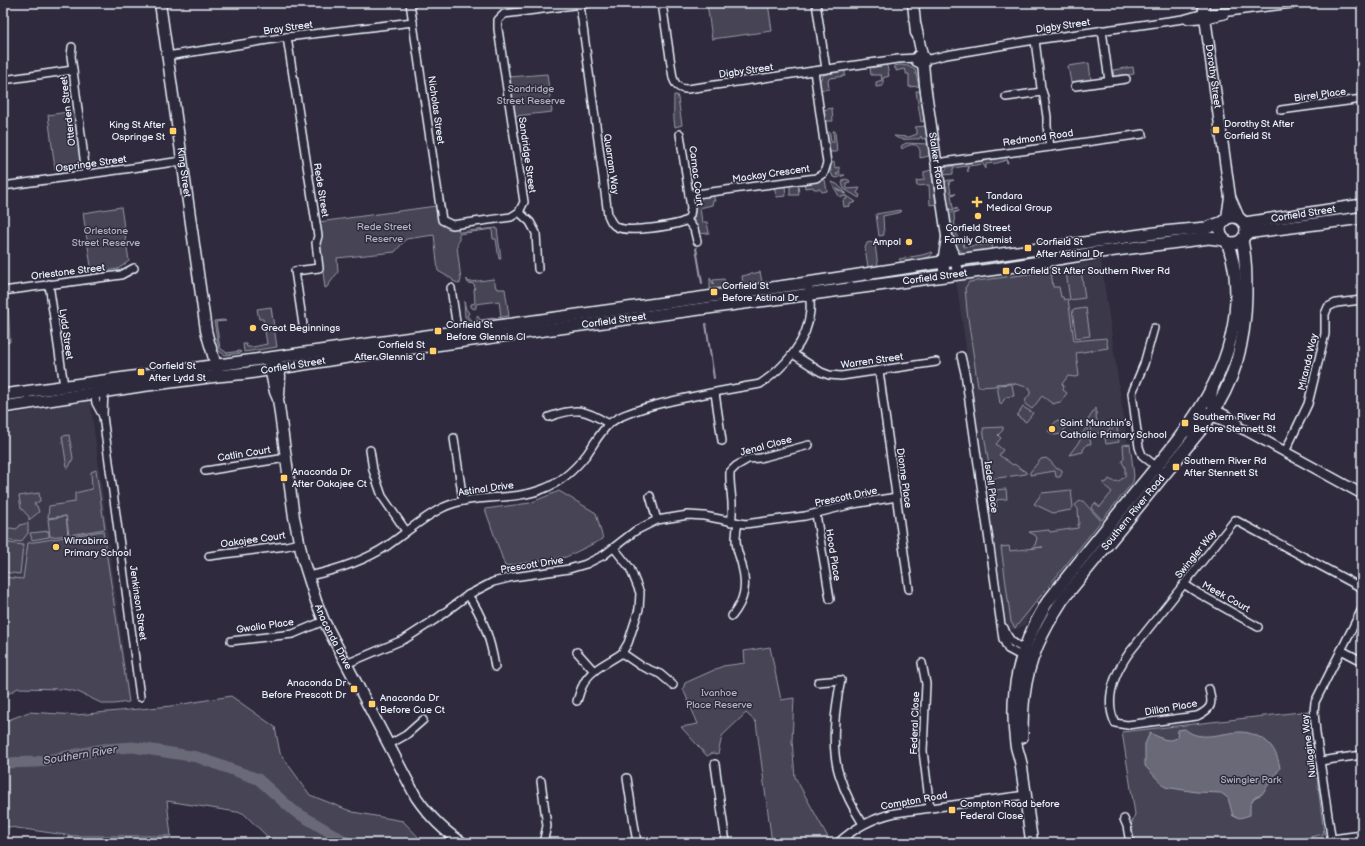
<svg xmlns="http://www.w3.org/2000/svg" width="1365" height="846" viewBox="0 0 1365 846" font-family="'Balsamiq Sans',sans-serif">
<style>
.built{fill:#3b3749}
.green{fill:#464455;stroke:#979aa6}
.water{fill:#696978;stroke:#9c9fab}
.lines{fill:none;stroke-linecap:round;stroke-linejoin:round}
.stream{stroke:#9c9fab;stroke-width:2}
.river{stroke:#696978;stroke-width:11}
.minor-casing{stroke:#e8f1f8;stroke-width:10}
.tertiary-casing{stroke:#e8f1f8;stroke-width:12}
.secondary-casing{stroke:#e8f1f8;stroke-width:13}
.primary-casing{stroke:#e8f1f8;stroke-width:14}
.minor{stroke:#2f2a3d;stroke-width:7}
.tertiary{stroke:#2f2a3d;stroke-width:9}
.secondary{stroke:#2f2a3d;stroke-width:10}
.primary{stroke:#2f2a3d;stroke-width:11}
.poi-dot{fill:#ffd166;stroke:#2f2a3d;stroke-width:1.5}
.labels{text-anchor:middle;dominant-baseline:central;stroke-width:3;stroke-linejoin:round;paint-order:stroke}
.street-label{font-size:10px;fill:#e8f1f8;stroke:#2f2a3d}
.park-label{font-size:10px;fill:#afb4bf;stroke:#2f2a3d}
.poi-label{font-size:10px;fill:#e8f1f8;stroke:#2f2a3d;text-anchor:start}
.water-label{font-size:11px;font-style:italic;fill:#afb4be;stroke:#2f2a3d}
</style>
<rect width="100%" height="100%" fill="#2f2a3d"/>
<filter id="ink" filterUnits="userSpaceOnUse"><feTurbulence type="fractalNoise" baseFrequency=".025" numOctaves="2"/><feDisplacementMap in="SourceGraphic" scale="8" xChannelSelector="R" yChannelSelector="G"/><feConvolveMatrix kernelMatrix="1 2 1 2 8 2 1 2 1" color-interpolation-filters="sRGB"/></filter>
<g filter="url(#ink)">
<!-- built -->
<g class="built">
<path d="M1101,261L1133,481L1036,599L1025,625L1014,630L1007,627L956,281Z"/>
<path d="M90,399L129,695L109,698L71,685L3,688V416Z"/>
</g>
<!-- green -->
<g class="green">
<path d="M707,3H768L772,31L712,39Z"/>
<path d="M1089,63L1091,80L1071,83L1068,66Z"/>
<path d="M886,65L887,66L889,76L883,78V86L876,87V82L882,80L881,75H871L870,68Z"/>
<path d="M900,65L908,66L915,70L919,86L909,87V74H906V71L904,69L896,71V68H894V66Z"/>
<path d="M1133,67L1134,74L1114,77L1113,70Z"/>
<path d="M845,70V76L830,78L828,80L829,89L820,90L819,82L823,75Z"/>
<path d="M547,74L552,112L515,116L509,77Z"/>
<path d="M916,91H920L924,121L921,122Z"/>
<path d="M674,95H677L678,98L682,125L675,127C673,118 674,105 674,95Z"/>
<path d="M832,108L833,121H824L823,110Z"/>
<path d="M74,111L81,166L55,169L48,115Z"/>
<path d="M925,126L927,138L922,139L921,136L919,139C911,138 901,142 894,136L909,137L917,134V130L915,127Z"/>
<path d="M833,131H835L837,152H829L826,134L829,132L830,133L831,142H834Z"/>
<path d="M906,143L928,144L929,156L920,158C920,156 920,153 920,151C918,142 909,144 902,149L901,146Z"/>
<path d="M1006,156L1008,163H1007L1006,160L997,163L986,164V169L983,164L968,166V172L967,166L953,168V174L943,175C946,167 947,167 954,166V164Z"/>
<path d="M834,162L835,168L839,167L840,173H837L836,175H845L837,178L833,177L831,172L830,164Z"/>
<path d="M931,170L936,204L930,205L929,185L917,186L916,181L924,180V172Z"/>
<path d="M844,179L849,180L850,182L846,183L847,189L860,188L857,193L860,195L859,198L844,189L842,183Z"/>
<path d="M825,180L827,191L822,192L820,189H814L813,187L805,188L804,182Z"/>
<path d="M949,180H954L949,182L951,193L956,194L951,195L953,208L958,209L948,210L944,182Z"/>
<path d="M831,182L837,184L847,194L837,189L856,202L850,204V206L849,207L848,206L844,207L843,200L847,199L846,196L841,197L839,196Z"/>
<path d="M798,183L799,195H790V184Z"/>
<path d="M783,185L785,186L786,196L777,197L774,188L775,186Z"/>
<path d="M713,195L715,201H713L712,205L700,208L702,222H707L709,233L698,234L697,226L693,219L695,213L694,202L699,197Z"/>
<path d="M436,206C438,220 441,228 458,228L459,232L497,228L501,259H499L496,239H493L492,229L459,234V239L457,246L461,280L460,282V284L453,281L452,279L438,271L434,235L406,239L395,252L337,258L338,272L327,287L325,288L319,240L321,231L319,222Z"/>
<path d="M121,207L129,261L118,269L92,273L83,213Z"/>
<path d="M900,210L901,212L883,216L884,235L879,236L876,214Z"/>
<path d="M959,211L954,213L955,227H961L956,228L958,243L963,242L964,247L978,245L977,240L979,245L991,244V238L993,250L963,253L955,246L953,234L950,230L948,213Z"/>
<path d="M870,242L875,244L878,266L868,267L865,248L867,243Z"/>
<path d="M932,252L933,253C927,262 912,261 902,263L899,259L922,255Z"/>
<path d="M1081,270L1085,298L1070,300L1066,272Z"/>
<path d="M1051,271L1053,287H1059L1061,297H1063L1064,300L1068,299L1074,341L1106,338L1108,348L1076,353L1079,376L1075,377L1068,376L1062,384L1064,386L1063,390L1067,393L1060,403L1059,402L1053,404L1042,396L1032,409L1025,404L1026,399L1030,394V388L1012,383L996,384V386L978,387L967,311L965,288L969,282Z"/>
<path d="M760,272L762,282L732,287L731,285L733,286L743,284L742,276Z"/>
<path d="M710,278L714,285L713,280L724,279L726,287L710,289Z"/>
<path d="M467,279V281L470,282L494,279L496,288H498V289H505L509,316L472,322L465,317L464,301L466,309L469,313L467,316L473,321L478,316L480,320L501,317L499,301L476,304V308L474,309L471,307V304L475,303L474,289L475,288L474,284L468,283Z"/>
<path d="M8,301L10,342L3,343V302Z"/>
<path d="M271,307L277,347L244,352L243,344H246L247,347H253L267,344L263,319H259L257,309Z"/>
<path d="M1086,308L1090,336L1076,338L1072,310Z"/>
<path d="M223,320L226,321L216,322L220,348L227,353L240,351L241,353L225,355L219,351L214,321Z"/>
<path d="M1012,384L1014,396L1006,397L1001,404H1000L997,385Z"/>
<path d="M1023,407L1033,413L1026,422L1017,416Z"/>
<path d="M1096,408C1097,413 1094,419 1100,423L1102,421L1111,427L1107,432L1091,434L1090,425L1087,421Z"/>
<path d="M1057,420L1066,427L1062,434L1054,435L1048,431Z"/>
<path d="M1003,427V430L998,435L1001,438L996,444L1003,450L999,455L1013,465L1014,464L1026,472V474L991,479L983,428Z"/>
<path d="M1087,427L1091,444H1087L1083,450V452L1069,455L1081,439V435Z"/>
<path d="M1114,427H1117L1119,442L1106,444L1105,438Z"/>
<path d="M69,435L73,458L69,467L67,468L62,436Z"/>
<path d="M1130,444L1134,476L1133,482L1102,520L1091,508L1095,503L1100,507L1112,492L1104,485L1103,483L1107,482L1109,479C1115,483 1120,482 1125,476V467L1122,462L1124,458L1123,445Z"/>
<path d="M1046,458L1050,461L1057,469L1059,468L1062,470V473L1060,477H1056L1055,471L1030,475V472L1041,459Z"/>
<path d="M96,470L105,529L69,535L66,516L48,518L49,506L75,502V493L92,489L91,472Z"/>
<path d="M1006,489L1007,499L996,500L997,507L995,509L993,495L995,490Z"/>
<path d="M1071,490L1073,507L1071,510L1053,513L1034,504L1042,493Z"/>
<path d="M559,491L596,513L603,539L566,557L505,566L485,509L530,503Z"/>
<path d="M39,493L40,501L34,504L37,506L39,512L29,520V517L21,508L19,496Z"/>
<path d="M1080,501H1083L1101,521L1015,628L1011,622L1001,547L1009,546L1010,551L1043,547L1031,548L1035,545L1037,538L1035,535L1029,532L1049,530L1050,532L1078,528V524H1079L1078,509L1075,505Z"/>
<path d="M66,516L68,535L50,537L48,519Z"/>
<path d="M28,523V533L21,542L3,540V529L11,528L16,529L19,527L20,525Z"/>
<path d="M49,531V537L32,540L30,533Z"/>
<path d="M103,531L129,702L114,704H103L78,692L63,689L18,688L3,697V577L23,579L28,543Z"/>
<path d="M3,543L8,545L9,543L23,545L20,574L3,572Z"/>
<path d="M770,647L781,700L794,698L792,741L795,777L830,841L829,843H772L756,722L746,713L722,736L718,754L713,753L707,756L681,727L698,724L683,689L685,683L723,666L745,663L744,651Z"/>
<path d="M231,696L275,727L280,753L310,795L353,812L403,821L424,843H274L243,813L167,801L171,836H72L3,826V722L29,712L76,715L171,706Z"/>
<path d="M1309,711L1324,834L1281,843H1134L1131,825L1135,814L1122,732Z"/>
</g>
<!-- water -->
<path class="water" d="M1185,729C1200,743 1223,732 1241,732C1247,732 1254,734 1259,737C1272,742 1278,755 1280,768L1262,794L1254,798L1250,805V815L1240,818L1233,816L1228,798L1221,793L1196,792L1165,787L1145,766V744L1150,733C1160,737 1166,743 1177,738L1178,730Z"/>
<g class="lines">
<!-- stream -->
<g class="stream">
<path d="M696,248L702,283"/>
<path d="M706,324L714,378"/>
</g>
<!-- river -->
<path class="river" d="M3,763L37,762L103,749L133,747L197,757L258,779L294,811L348,843"/>
<!-- minor casing -->
<g class="minor-casing">
<g id="minor">
<path d="M410,3L442,220L452,225L511,217L519,212L524,202L498,29V20L504,14L589,3"/>
<path d="M662,3L673,78C676,86 679,89 687,89L898,59L917,58"/>
<path d="M816,3L826,69"/>
<path d="M580,5L608,215C610,220 612,225 617,227C628,233 676,226 687,220L694,229L697,241"/>
<path d="M1187,20L1211,18L1224,15"/>
<path d="M1102,30L1109,81"/>
<path d="M287,37L318,236L316,243L319,268L295,271L303,325"/>
<path d="M1035,40L1041,88L1044,97L1047,117V126L1050,147"/>
<path d="M72,47L71,56L73,70"/>
<path d="M167,56L287,37L413,22"/>
<path d="M925,60L946,55L1035,40L1183,19L1204,13L1229,12L1299,3"/>
<path d="M3,80L73,70L86,174"/>
<path d="M1075,86L1126,79"/>
<path d="M1006,97L1042,92"/>
<path d="M1281,110L1362,99"/>
<path d="M680,134L691,208L690,215L687,220"/>
<path d="M936,163L1143,134"/>
<path d="M3,186L182,161"/>
<path d="M689,195L816,178L824,173L827,163L814,71"/>
<path d="M519,212L530,222L536,233L538,269"/>
<path d="M49,284L64,386"/>
<path d="M451,288L458,335"/>
<path d="M3,291L121,275L134,268"/>
<path d="M1154,328L1144,364L1132,393L1139,447L1142,455L1159,469"/>
<path d="M793,354L821,372L829,375L841,376L936,362"/>
<path d="M961,356L965,373L1003,639L1008,649L1025,658"/>
<path d="M879,371L909,589"/>
<path d="M104,388L103,416L140,697"/>
<path d="M94,390L96,403L103,416"/>
<path d="M715,393L722,441"/>
<path d="M549,417C576,407 585,409 609,424"/>
<path d="M454,438L463,501"/>
<path d="M370,450L373,470L382,496L406,531"/>
<path d="M1285,452L1308,404L1325,334V314L1328,307L1336,303L1362,300"/>
<path d="M205,471L286,458"/>
<path d="M650,496L657,520"/>
<path d="M816,514L830,599"/>
<path d="M731,522C735,505 729,489 730,472L736,466L748,459L760,458L809,445"/>
<path d="M614,548L630,568L640,593L639,609L628,643L622,653L641,666L660,674L673,685"/>
<path d="M209,556L286,546L299,543"/>
<path d="M309,576C336,570 363,562 387,546C406,533 422,518 442,508C472,493 511,502 543,489C560,483 576,468 587,454C594,444 600,432 609,424C618,416 632,412 644,408C682,397 721,391 760,384C784,368 808,342 810,311C811,302 809,292 808,283"/>
<path d="M1184,584L1196,592L1258,627"/>
<path d="M468,595C483,616 491,641 495,667"/>
<path d="M732,616C745,600 747,585 742,566C741,560 738,554 737,548C735,540 736,532 738,523"/>
<path d="M1004,628C1009,642 1014,644 1027,650"/>
<path d="M231,641L293,634L324,621"/>
<path d="M1341,650L1362,661"/>
<path d="M577,652L594,671"/>
<path d="M922,663L926,684L923,751L930,808"/>
<path d="M346,664L405,639L436,619L468,595L493,582L513,577L569,569L586,564L604,555L635,531L657,520L688,515L704,516L745,524L805,516L853,504L897,497"/>
<path d="M818,682L841,680C835,707 830,750 840,777C845,793 854,810 863,824"/>
<path d="M1209,689C1213,704 1212,709 1197,716L1127,725L1115,723C1104,699 1115,673 1129,653L1235,520L1362,588"/>
<path d="M577,701C579,696 580,690 583,685C590,669 608,663 622,653"/>
<path d="M388,745L406,735L423,720"/>
<path d="M1320,761L1362,755"/>
<path d="M715,764L726,843"/>
<path d="M627,778L637,843"/>
<path d="M541,781L547,826L543,843"/>
<path d="M1124,819L1127,826L1130,843"/>
<path d="M1332,839L1362,835"/>
<path d="M838,843C855,827 873,818 895,813L1025,795"/>
<path d="M1332,843L1316,733L1314,712L1315,702L1362,609"/>
</g>
</g>
<!-- tertiary casing -->
<g class="tertiary-casing">
<g id="tertiary">
<path d="M1213,389L1211,399L1215,417L1247,431L1362,494"/>
<path d="M1188,432C1194,429 1197,423 1201,418C1212,404 1226,415 1237,423"/>
</g>
</g>
<!-- secondary casing -->
<g class="secondary-casing">
<g id="secondary">
<path id="s1" d="M160,3L206,330C209,345 215,358 217,372"/>
<path d="M913,3L916,33"/>
<path id="s2" d="M1203,3L1230,197L1227,218"/>
<path d="M916,27L922,55L925,59L923,63H921L917,61L918,56L922,55"/>
<path id="s3" d="M923,63L925,85L947,236L956,261L958,274"/>
<path d="M1230,197L1239,218"/>
<path d="M945,276L943,262L947,238"/>
<path d="M277,361L280,376L279,395"/>
<path id="s4" d="M269,363L275,392L278,399L294,517L303,560L316,601L324,621L416,797C429,816 443,831 463,843"/>
</g>
</g>
<!-- primary casing -->
<g class="primary-casing">
<g id="primary">
<circle cx="1233" cy="230" r="13"/>
<path id="s5" d="M1245,223L1362,205"/>
<path d="M1246,233L1362,218"/>
<path d="M3,395L807,283L943,262L1163,232L1206,228L1223,222"/>
<path id="s6" d="M3,407L140,386L217,376L248,373L354,356L996,269L1100,252L1209,238L1224,240"/>
<path id="s7" d="M1022,737C1022,723 1022,710 1024,696C1028,659 1043,630 1063,599L1207,422C1235,381 1245,344 1246,295C1246,276 1246,258 1242,240"/>
<path d="M1032,843C1028,817 1025,790 1021,764C1020,757 1017,751 1016,744C1009,691 1019,649 1046,604C1075,566 1105,530 1135,493C1183,434 1233,380 1236,301C1236,280 1235,262 1227,242"/>
</g>
</g>
<!-- minor -->
<use href="#minor" class="minor"/>
<!-- tertiary -->
<use href="#tertiary" class="tertiary"/>
<!-- secondary -->
<use href="#secondary" class="secondary"/>
<!-- primary -->
<use href="#primary" class="primary"/>
</g>
</g>
<!-- markers -->
<g class="poi-dot">
<rect x="1212" y="126" width="8" height="8" rx="2"/>
<rect x="169" y="127" width="8" height="8" rx="2"/>
<path d="M975 196h4v4h4v4h-4v4h-4v-4h-4v-4h4z"/>
<circle cx="978" cy="216" r="4"/>
<circle cx="909" cy="242" r="4"/>
<rect x="1024" y="244" width="8" height="8" rx="2"/>
<rect x="1002" y="267" width="8" height="8" rx="2"/>
<rect x="710" y="288" width="8" height="8" rx="2"/>
<circle cx="253" cy="328" r="4"/>
<rect x="434" y="327" width="8" height="8" rx="2"/>
<rect x="429" y="347" width="8" height="8" rx="2"/>
<rect x="137" y="368" width="8" height="8" rx="2"/>
<rect x="1181" y="419" width="8" height="8" rx="2"/>
<circle cx="1052" cy="429" r="4"/>
<rect x="1172" y="463" width="8" height="8" rx="2"/>
<rect x="280" y="474" width="8" height="8" rx="2"/>
<circle cx="56" cy="547" r="4"/>
<rect x="350" y="685" width="8" height="8" rx="2"/>
<rect x="368" y="700" width="8" height="8" rx="2"/>
<rect x="948" y="806" width="8" height="8" rx="2"/>
</g>
<g class="labels">
<!-- street labels -->
<g class="street-label">
<text transform="translate(1063 26) rotate(-8)">Digby Street</text>
<text transform="translate(288 28) rotate(-8)">Bray Street</text>
<text transform="translate(746 71) rotate(-8)">Digby Street</text>
<text stroke="none"><textPath href="#s2" startOffset="74">Dorothy Street</textPath></text>
<text transform="translate(1320 95) rotate(-8)">Birrel Place</text>
<text transform="translate(436 110) rotate(82)">Nicholas Street</text>
<text transform="translate(68 111) rotate(-97)">Otterden Street</text>
<text transform="translate(1038 138) rotate(-8)">Redmond Road</text>
<text transform="translate(527 155) rotate(82)">Sandridge Street</text>
<text stroke="none"><textPath href="#s3" startOffset="99">Stalker Road</textPath></text>
<text transform="translate(91 164) rotate(-8)">Ospringe Street</text>
<text transform="translate(611 164) rotate(82)">Quarram Way</text>
<text stroke="none"><textPath href="#s1" startOffset="171">King Street</textPath></text>
<text transform="translate(771 174) rotate(-8)">Mackay Crescent</text>
<text transform="translate(696 176) rotate(83)">Carnac Court</text>
<text transform="translate(321 190) rotate(81)">Rede Street</text>
<text stroke="none"><textPath href="#s5" startOffset="59">Corfield Street</textPath></text>
<text transform="translate(68 272) rotate(-7)">Orlestone Street</text>
<text stroke="none"><textPath href="#s6" startOffset="941">Corfield Street</textPath></text>
<text stroke="none"><textPath href="#s6" startOffset="617">Corfield Street</textPath></text>
<text transform="translate(66 334) rotate(82)">Lydd Street</text>
<text transform="translate(872 361) rotate(-8)">Warren Street</text>
<text transform="translate(1308 362) rotate(-77)">Miranda Way</text>
<text stroke="none"><textPath href="#s6" startOffset="293">Corfield Street</textPath></text>
<text transform="translate(766 446) rotate(-15)">Jenal Close</text>
<text transform="translate(244 454) rotate(-9)">Catlin Court</text>
<text transform="translate(904 478) rotate(82)">Dionne Place</text>
<text transform="translate(991 487) rotate(82)">Isdell Place</text>
<text transform="translate(486 489) rotate(-8)">Astinal Drive</text>
<text transform="translate(846 497) rotate(-12)">Prescott Drive</text>
<text stroke="none"><textPath href="#s7" startOffset="258">Southern River Road</textPath></text>
<text transform="translate(253 540) rotate(-8)">Oakajee Court</text>
<text transform="translate(1196 554) rotate(-51)">Swingler Way</text>
<text transform="translate(833 555) rotate(81)">Hood Place</text>
<text transform="translate(532 565) rotate(-9)">Prescott Drive</text>
<text transform="translate(1226 597) rotate(29)">Meek Court</text>
<text transform="translate(138 603) rotate(82)">Jenkinson Street</text>
<text transform="translate(265 626) rotate(-8)">Gwalia Place</text>
<text stroke="none"><textPath href="#s4" startOffset="283">Anaconda Drive</textPath></text>
<text transform="translate(1171 708) rotate(-10)">Dillon Place</text>
<text transform="translate(915 723) rotate(-88)">Federal Close</text>
<text transform="translate(1309 746) rotate(-97)">Nullagine Way</text>
<text transform="translate(914 801) rotate(-10)">Compton Road</text>
</g>
<!-- park labels -->
<g class="park-label">
<text x="531" y="89">Sandridge<tspan x="531" dy="12">Street Reserve</tspan></text>
<text x="384" y="227">Rede Street<tspan x="384" dy="12">Reserve</tspan></text>
<text x="106" y="231">Orlestone<tspan x="106" dy="12">Street Reserve</tspan></text>
<text x="719" y="693">Ivanhoe<tspan x="719" dy="12">Place Reserve</tspan></text>
<text x="1251" y="780">Swingler Park</text>
</g>
<!-- poi labels -->
<g class="poi-label">
<text x="1224" y="124">Dorothy St After<tspan x="1224" dy="12">Corfield St</tspan></text>
<text x="165" y="125" text-anchor="end">King St After<tspan x="165" dy="12">Ospringe St</tspan></text>
<text x="986" y="196">Tandara<tspan x="986" dy="12">Medical Group</tspan></text>
<text x="978" y="228" text-anchor="middle">Corfield Street<tspan x="978" dy="12">Family Chemist</tspan></text>
<text x="901" y="242" text-anchor="end">Ampol</text>
<text x="1036" y="242">Corfield St<tspan x="1036" dy="12">After Astinal Dr</tspan></text>
<text x="1014" y="271">Corfield St After Southern River Rd</text>
<text x="722" y="286">Corfield St<tspan x="722" dy="12">Before Astinal Dr</tspan></text>
<text x="446" y="325">Corfield St<tspan x="446" dy="12">Before Glennis Cl</tspan></text>
<text x="261" y="328">Great Beginnings</text>
<text x="425" y="345" text-anchor="end">Corfield St<tspan x="425" dy="12">After Glennis Cl</tspan></text>
<text x="149" y="366">Corfield St<tspan x="149" dy="12">After Lydd St</tspan></text>
<text x="1193" y="417">Southern River Rd<tspan x="1193" dy="12">Before Stennett St</tspan></text>
<text x="1060" y="423">Saint Munchin’s<tspan x="1060" dy="12">Catholic Primary School</tspan></text>
<text x="1184" y="461">Southern River Rd<tspan x="1184" dy="12">After Stennett St</tspan></text>
<text x="292" y="472">Anaconda Dr<tspan x="292" dy="12">After Oakajee Ct</tspan></text>
<text x="64" y="541">Wirrabirra<tspan x="64" dy="12">Primary School</tspan></text>
<text x="346" y="683" text-anchor="end">Anaconda Dr<tspan x="346" dy="12">Before Prescott Dr</tspan></text>
<text x="380" y="698">Anaconda Dr<tspan x="380" dy="12">Before Cue Ct</tspan></text>
<text x="960" y="804">Compton Road before<tspan x="960" dy="12">Federal Close</tspan></text>
</g>
<!-- water labels -->
<g class="water-label">
<text transform="translate(80 755) rotate(-9)">Southern River</text>
</g>
</g>
<!-- margin -->
<rect width="1365" height="846" fill="none" stroke="#2f2a3d" stroke-width="16"/>
<rect x="8" y="8" width="1349" height="830" fill="none" stroke="#e8f1f8" stroke-width="1.5" filter="url(#ink)"/>
</svg>
